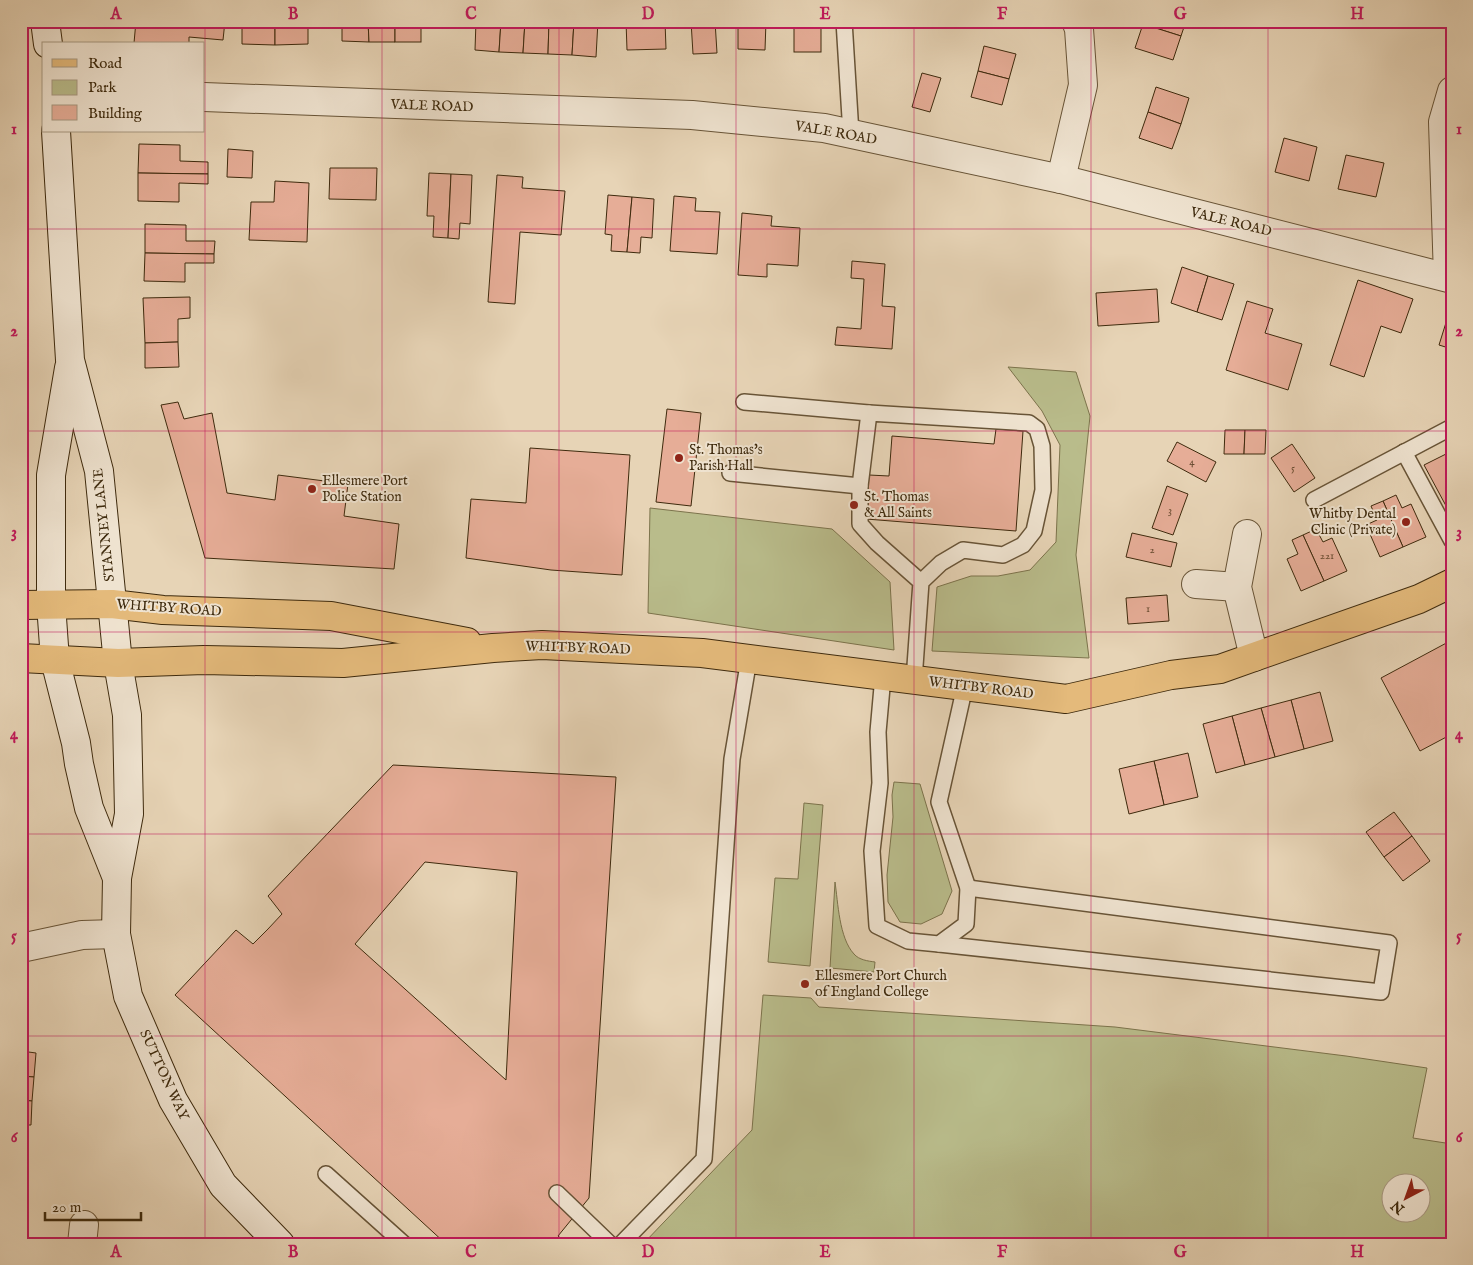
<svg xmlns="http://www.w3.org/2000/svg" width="1473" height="1265" viewBox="0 0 1473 1265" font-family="'IM FELL English',serif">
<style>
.green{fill:#b9bc8b;stroke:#7c734c;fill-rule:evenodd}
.building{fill:#e6ad97;stroke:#3e2a0d;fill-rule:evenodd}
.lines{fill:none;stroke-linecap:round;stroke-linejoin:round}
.service-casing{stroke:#685437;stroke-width:18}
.minor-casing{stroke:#685437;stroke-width:30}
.secondary-casing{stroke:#3e2a0d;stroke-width:30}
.primary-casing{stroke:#3e2a0d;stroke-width:30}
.service{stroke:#efe3d0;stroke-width:15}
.minor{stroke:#efe3d0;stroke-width:28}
.secondary{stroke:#efe3d0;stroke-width:28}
.primary{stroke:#e4ba7b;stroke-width:28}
.grid{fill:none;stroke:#c2185b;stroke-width:1;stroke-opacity:0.55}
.poi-dot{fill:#8f2418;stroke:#efe3d0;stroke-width:2}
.labels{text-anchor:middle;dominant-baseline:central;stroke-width:4;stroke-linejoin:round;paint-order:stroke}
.number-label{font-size:11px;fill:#684b30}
.street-label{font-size:14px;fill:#3e2a0d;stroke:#efe3d0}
.poi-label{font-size:14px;fill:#3e2a0d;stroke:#efe3d0;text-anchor:start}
.neatline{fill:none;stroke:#c2185b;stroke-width:2}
.grid-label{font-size:16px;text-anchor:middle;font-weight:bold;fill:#c2185b}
</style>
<rect width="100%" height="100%" fill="#e7d4b6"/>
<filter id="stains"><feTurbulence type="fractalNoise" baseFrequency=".004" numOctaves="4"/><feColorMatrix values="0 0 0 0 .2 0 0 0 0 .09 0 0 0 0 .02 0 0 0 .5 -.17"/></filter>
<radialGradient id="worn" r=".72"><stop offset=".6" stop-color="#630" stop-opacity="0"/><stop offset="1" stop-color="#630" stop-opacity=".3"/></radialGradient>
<!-- green -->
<g class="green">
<path d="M1008,367L1076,372L1090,416L1076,555L1089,658L932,651L937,587L971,576H998L1030,570L1056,542L1060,445L1042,411Z"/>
<path d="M650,508L832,529L890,582L894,650L648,613Z"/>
<path d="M894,782L920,784L952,891L942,914L921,924L900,922L888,902L887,875L893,817L892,795Z"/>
<path d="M804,803L823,805L810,966L768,962L775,878L798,879Z"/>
<path d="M835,882C838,902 839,938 854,954C859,960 868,961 875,962L874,972L830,968Z"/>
<path d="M763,995L811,998L819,1007L1115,1027L1346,1056L1427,1068L1413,1138L1452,1144V1244H643L752,1130ZM1420,1182V1212H1390V1182Z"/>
</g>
<!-- building -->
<g class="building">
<path d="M136,21H225L223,40L189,37V44L134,43Z"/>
<path d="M242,21H275V45L242,44Z"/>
<path d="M275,21H308V44L275,45Z"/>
<path d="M342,21H368L369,42L342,41Z"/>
<path d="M368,21H395V42H369Z"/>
<rect x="395" y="21" width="26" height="21"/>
<path d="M476,21H501L499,52L475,50Z"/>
<path d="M501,21H525L523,53L499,52Z"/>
<path d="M525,21H549L548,54L523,53Z"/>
<path d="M549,21H574L572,55L548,54Z"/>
<path d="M574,21H598L596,57L572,55Z"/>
<path d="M626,21H665L666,49L627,50Z"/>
<path d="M691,21H715L717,53L693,54Z"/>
<path d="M738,21H766L765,50L738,49Z"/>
<rect x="794" y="21" width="27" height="31"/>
<rect x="863" y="21" width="46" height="6"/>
<path d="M1144,21H1186L1181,36L1143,24Z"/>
<path d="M1143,24L1181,36L1173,60L1135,48Z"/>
<path d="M984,46L1016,54L1009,79L978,71Z"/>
<path d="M978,71L1009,79L1002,105L971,97Z"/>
<path d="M922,73L941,78L930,112L912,107Z"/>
<path d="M1156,87L1189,98L1181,124L1148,112Z"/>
<path d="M1148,112L1181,124L1172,149L1139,138Z"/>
<path d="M1284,138L1317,147L1309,181L1275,172Z"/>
<path d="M139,144L180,145V161L208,162V174L138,173Z"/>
<path d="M228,149L253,151L252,178L227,177Z"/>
<path d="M1346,155L1384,163L1376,197L1338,189Z"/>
<path d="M330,168H377L376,200L329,199Z"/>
<path d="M138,173L208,174V184L179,183V202L138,201Z"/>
<path d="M429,173L451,174L448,238L433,237L434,216H427Z"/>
<path d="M451,174L472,175L470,224L460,223L459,239L448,238Z"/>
<path d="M497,175L523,177L522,188L565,191L561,235L520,232L515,304L488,302Z"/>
<path d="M275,181L309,183L307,242L249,240L251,202H274Z"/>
<path d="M608,195L632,197L627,252L611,251L612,235L605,234Z"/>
<path d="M674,196L696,198L695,211L720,212L717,254L670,251Z"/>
<path d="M632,197L654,199L652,238L641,237L640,253L627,252Z"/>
<path d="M742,213L772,216L771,226L800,228L798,266L767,264V277L738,275Z"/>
<path d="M145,224L186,225V241H215L214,254L145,253Z"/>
<path d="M145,253L214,254V263H185V282L144,281Z"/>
<path d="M852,261L885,264L882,306L895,307L892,349L835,345L837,327L861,329L864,279L851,278Z"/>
<path d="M1182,267L1208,276L1197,312L1171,303Z"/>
<path d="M1208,276L1234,284L1222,320L1197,312Z"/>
<path d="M1358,280L1413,299L1401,333L1381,326L1364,377L1330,365Z"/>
<path d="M1157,289L1159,322L1098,326L1096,293Z"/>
<path d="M190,297V318L178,319V342L145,343L143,298Z"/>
<path d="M1247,301L1273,309L1265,333L1302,344L1288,390L1226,370Z"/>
<path d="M1449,313L1452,314V349L1439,345Z"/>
<path d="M178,342L179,367L145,368V343Z"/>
<path d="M178,402L184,419L212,413L227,493L275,500L278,475L348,484L344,516L399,524L394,569L205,558L161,405Z"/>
<path d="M667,409L701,413L691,506L656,502Z"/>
<path d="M996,429L1023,431L1016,531L866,519L869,475L889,476L892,436L994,444Z"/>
<path d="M1225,430H1245L1244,454H1224Z"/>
<path d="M1245,430H1266L1265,454H1244Z"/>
<path d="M1177,442L1216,462L1206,482L1167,461Z"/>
<path d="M1292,444L1315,478L1294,492L1271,458Z"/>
<path d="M530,448L630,455L622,575L551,570L466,558L471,499L526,503Z"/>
<path d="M1448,453L1452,460V517L1424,465Z"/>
<path d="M1167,486L1188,494L1173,535L1152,528Z"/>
<path d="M1396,495L1402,508L1411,504L1426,537L1403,547L1383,501Z"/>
<path d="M1383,501L1403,547L1380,557L1366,525L1377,520L1371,506Z"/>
<path d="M1316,529L1323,542L1332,538L1347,571L1324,581L1303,535Z"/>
<path d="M1132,533L1177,543L1171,567L1126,557Z"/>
<path d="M1303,535L1324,581L1301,591L1287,559L1298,554L1292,540Z"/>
<path d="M1167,595L1169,621L1128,624L1126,598Z"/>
<path d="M1452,640V715L1450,716L1452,719V734L1420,751L1381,678Z"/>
<path d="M1320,692L1333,741L1304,749L1291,700Z"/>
<path d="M1291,700L1304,749L1275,757L1261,708Z"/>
<path d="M1261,708L1275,757L1245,765L1232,716Z"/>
<path d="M1232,716L1245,765L1216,773L1203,724Z"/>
<path d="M1188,753L1198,797L1164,805L1154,761Z"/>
<path d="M1154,761L1164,805L1129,814L1119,769Z"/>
<path d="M393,765L616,777L589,1198L558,1236L567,1244H446L175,995L236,930L253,944L268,929L282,914L268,896ZM425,862L517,872L506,1080L355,944Z"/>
<path d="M1394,812L1412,836L1384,857L1366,832Z"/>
<path d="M1412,836L1430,861L1403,881L1384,857Z"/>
<path d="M21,1051L36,1053L34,1077L21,1076Z"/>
<path d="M21,1076L34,1077L32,1101L21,1100Z"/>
<path d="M21,1100L32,1101L31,1125H21Z"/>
<path d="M21,1194H25L23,1217H21Z"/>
</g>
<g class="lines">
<!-- service casing -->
<g class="service-casing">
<g id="service">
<path d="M844,21L851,134"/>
<path d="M744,402L869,413"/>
<path d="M1404,452L1452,541"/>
<path d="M730,473L860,486"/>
<path d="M1314,500L1452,427"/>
<path d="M883,676L878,732L880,783L872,851L877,926L908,941L939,944L966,924L968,888L939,802L965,686"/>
<path d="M914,680L921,582L941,563L963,550L1003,555L1023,545L1034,531L1043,490L1042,446L1037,429L1029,423L869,413L860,486V524L877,543L921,582"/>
<path d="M939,944L1381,992L1389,943L968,888"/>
<path d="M326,1174L404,1244"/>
<path d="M557,1193L610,1244"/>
<path d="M621,1244L704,1159L732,759L749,659"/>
</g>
</g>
<!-- minor casing -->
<g class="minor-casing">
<g id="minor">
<path d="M204,97L692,115L824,128L1061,179L1452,279"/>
<path d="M1061,179L1083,85L1079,29L1076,21"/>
<path d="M1448,277L1443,122L1452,91"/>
<path d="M1247,534L1237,587L1254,657"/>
<path d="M1196,584L1237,587"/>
<path d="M21,948L82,935L116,934"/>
<path d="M82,1244L84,1225"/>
</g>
</g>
<!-- secondary casing -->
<g class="secondary-casing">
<g id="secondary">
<path d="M45,21L48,44"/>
<path d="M56,131L70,360L99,471L118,663L127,715L129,814L117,878L116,934L128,996L173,1100L223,1185L280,1244"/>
<path d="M69,368L51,475V604L55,660L76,743L79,764L89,808L117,878"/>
</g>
</g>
<!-- primary casing -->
<g class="primary-casing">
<g id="primary">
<path d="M21,605L112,604L163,610L331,616L467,642"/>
<path d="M21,658L118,663L204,660L343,663L493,648L542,645L702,653L1066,699L1171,675L1220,669L1419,599L1452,583"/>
</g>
</g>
<!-- service -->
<use href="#service" class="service"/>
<!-- minor -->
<use href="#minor" class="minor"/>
<!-- secondary -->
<use href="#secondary" class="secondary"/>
<!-- primary -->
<use href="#primary" class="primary"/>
</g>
<!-- grid -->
<path class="grid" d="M205,21V1244M382,21V1244M559,21V1244M736,21V1244M914,21V1244M1091,21V1244M1268,21V1244M21,229H1452M21,431H1452M21,632H1452M21,834H1452M21,1036H1452"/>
<!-- markers -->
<g class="poi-dot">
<circle cx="679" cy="458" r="5"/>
<circle cx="312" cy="489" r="5"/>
<circle cx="854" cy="505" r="5"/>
<circle cx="1406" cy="522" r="5"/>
<circle cx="805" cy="984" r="5"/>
</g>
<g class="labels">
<!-- number labels -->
<g class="number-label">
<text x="1192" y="462">4</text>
<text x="1293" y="468">5</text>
<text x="1170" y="511">3</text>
<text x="1152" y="550">2</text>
<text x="1327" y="556">221</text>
<text x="1148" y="609">1</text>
</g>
<!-- street labels -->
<g class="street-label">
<text transform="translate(432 106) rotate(2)">VALE ROAD</text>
<text transform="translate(836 133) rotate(10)">VALE ROAD</text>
<text transform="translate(1231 222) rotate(14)">VALE ROAD</text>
<text transform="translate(104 525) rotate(-96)">STANNEY LANE</text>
<text transform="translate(169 608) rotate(4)">WHITBY ROAD</text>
<text transform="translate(578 648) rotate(2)">WHITBY ROAD</text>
<text transform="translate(981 688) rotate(7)">WHITBY ROAD</text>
<text transform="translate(164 1075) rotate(65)">SUTTON WAY</text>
</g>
<!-- poi labels -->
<g class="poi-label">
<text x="689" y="450">St. Thomas's<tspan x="689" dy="16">Parish Hall</tspan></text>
<text x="322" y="481">Ellesmere Port<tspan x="322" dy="16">Police Station</tspan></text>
<text x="864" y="497">St. Thomas<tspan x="864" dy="16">&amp; All Saints</tspan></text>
<text x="1396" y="514" text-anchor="end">Whitby Dental<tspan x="1396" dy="16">Clinic (Private)</tspan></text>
<text x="815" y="976">Ellesmere Port Church<tspan x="815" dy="16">of England College</tspan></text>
</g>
</g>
<!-- margin -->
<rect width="1473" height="1265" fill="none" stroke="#e7d4b6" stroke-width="55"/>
<!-- legend -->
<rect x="42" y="42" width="162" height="90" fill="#efe3d0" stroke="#a89982"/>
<rect x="52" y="59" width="25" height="8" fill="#e4ba7b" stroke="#a89982"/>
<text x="88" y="68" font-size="15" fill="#3e2a0d">Road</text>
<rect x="52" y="80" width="25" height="15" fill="#b9bc8b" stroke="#a89982"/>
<text x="88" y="92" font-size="15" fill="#3e2a0d">Park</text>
<rect x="52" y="105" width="25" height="15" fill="#e6ad97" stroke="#a89982"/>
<text x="88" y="118" font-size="15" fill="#3e2a0d">Building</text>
<!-- north arrow -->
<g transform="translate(1406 1198) rotate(221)"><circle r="24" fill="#efe3d0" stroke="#a89982"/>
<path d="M0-4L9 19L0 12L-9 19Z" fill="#8f2418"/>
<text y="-8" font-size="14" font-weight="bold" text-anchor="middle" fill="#3e2a0d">N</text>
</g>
<!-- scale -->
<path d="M45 1212v8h96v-8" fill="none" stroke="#3e2a0d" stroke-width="2.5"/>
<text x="52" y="1212" font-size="15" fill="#3e2a0d" stroke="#efe3d0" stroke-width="4" paint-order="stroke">20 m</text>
<rect x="28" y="28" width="1418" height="1210" class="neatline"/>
<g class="grid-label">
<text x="116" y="19">A</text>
<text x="293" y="19">B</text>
<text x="471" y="19">C</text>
<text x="648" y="19">D</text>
<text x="825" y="19">E</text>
<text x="1002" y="19">F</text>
<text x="1180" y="19">G</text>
<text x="1357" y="19">H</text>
<text x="14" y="134">1</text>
<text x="1459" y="134">1</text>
<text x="14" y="336">2</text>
<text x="1459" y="336">2</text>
<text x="14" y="537">3</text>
<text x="1459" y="537">3</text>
<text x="14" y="739">4</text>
<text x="1459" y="739">4</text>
<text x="14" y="941">5</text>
<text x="1459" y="941">5</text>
<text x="14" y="1142">6</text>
<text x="1459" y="1142">6</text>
<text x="116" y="1257">A</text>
<text x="293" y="1257">B</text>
<text x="471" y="1257">C</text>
<text x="648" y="1257">D</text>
<text x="825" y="1257">E</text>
<text x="1002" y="1257">F</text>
<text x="1180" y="1257">G</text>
<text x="1357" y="1257">H</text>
</g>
<rect width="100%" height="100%" filter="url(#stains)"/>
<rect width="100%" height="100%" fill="url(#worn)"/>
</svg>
